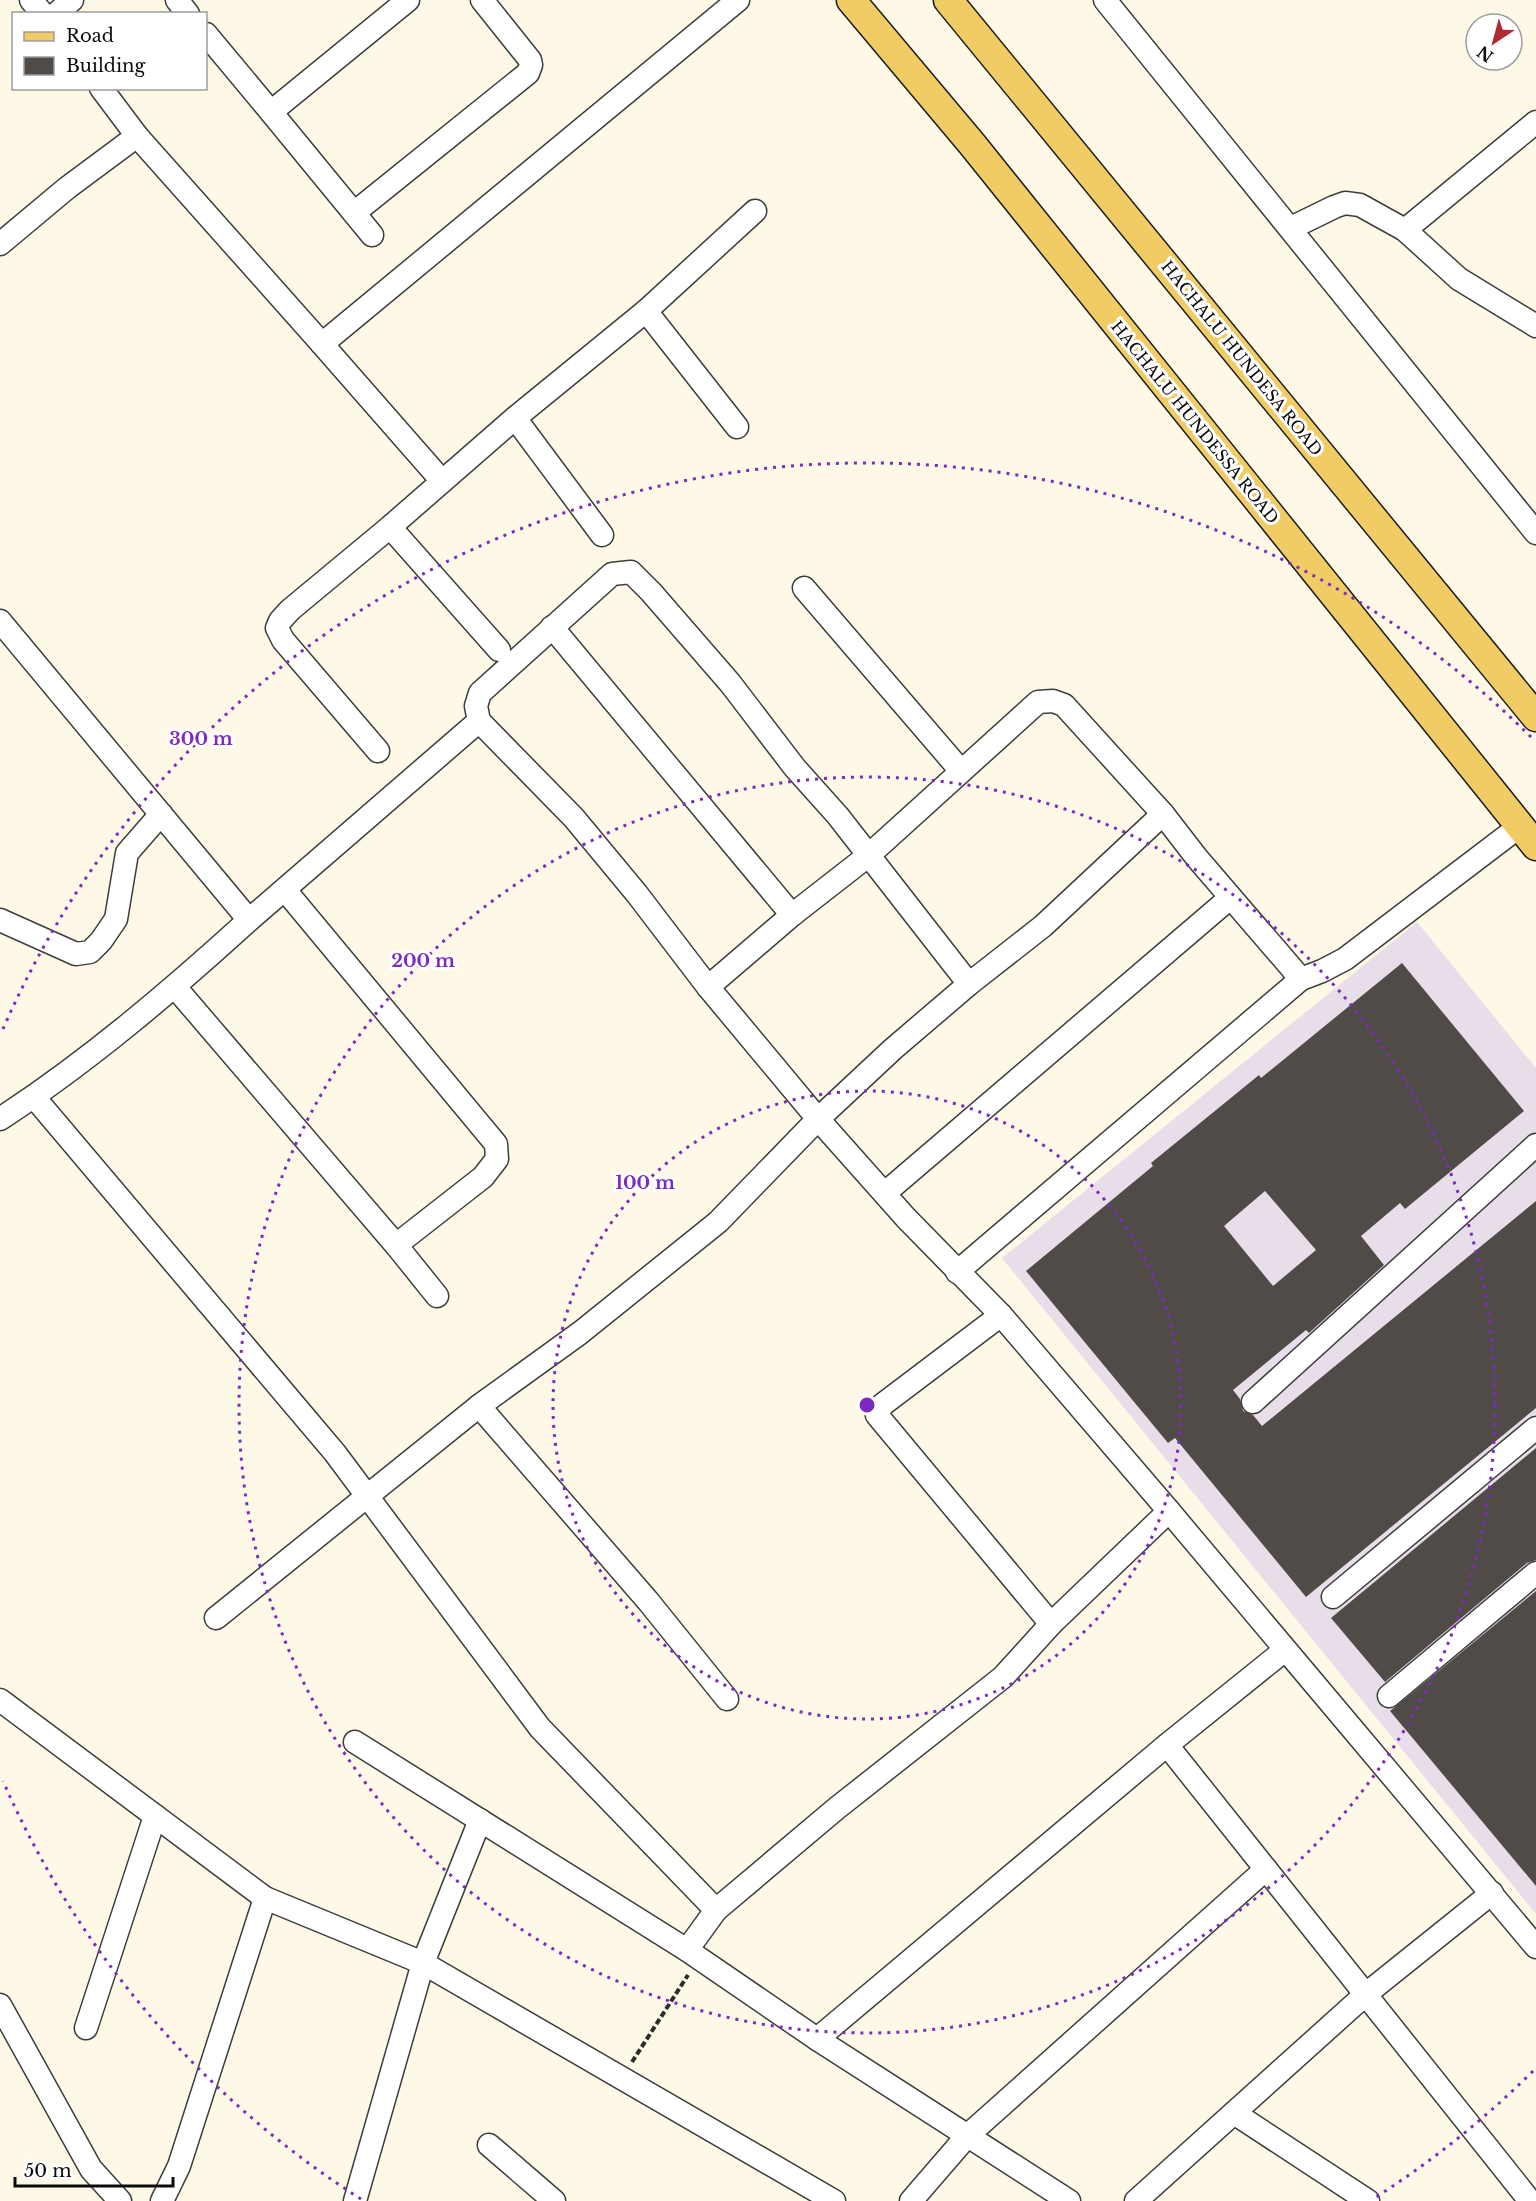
<svg xmlns="http://www.w3.org/2000/svg" width="1536" height="2201" viewBox="0 0 1536 2201" font-family="'Libre Baskerville',serif">
<style>
.industrial{fill:#e7dee9}
.building{fill:#514b47;fill-rule:evenodd}
.lines{fill:none;stroke-linecap:round;stroke-linejoin:round}
.minor-casing{stroke:#3d3d3d;stroke-width:25}
.major-casing{stroke:#1b1b1b;stroke-width:31}
.path{stroke:#2c2c2c;stroke-width:4;stroke-dasharray:6 3;stroke-linecap:butt}
.minor{stroke:#fff;stroke-width:22}
.major{stroke:#f1cc64;stroke-width:28}
.ring{fill:none;stroke:#7b2cbf;stroke-width:3;stroke-dasharray:3 6}
.labels{text-anchor:middle;dominant-baseline:central;stroke-width:6;stroke-linejoin:round;paint-order:stroke}
.street-label{font-size:16px;fill:#0a0a0a;stroke:#fff}
.centre{fill:#7b2cbf;stroke:#fff;stroke-width:3}
.ring-label{font-size:18px;text-anchor:middle;font-weight:bold;fill:#7b2cbf;stroke:#fff;stroke-width:6;stroke-linejoin:round;paint-order:stroke}
</style>
<rect width="100%" height="100%" fill="#fef9e7"/>
<!-- industrial -->
<path class="industrial" d="M1417,922L1536,1068V1914L1002,1258Z"/>
<!-- building -->
<g class="building">
<path d="M1402,963L1524,1111L1405,1209L1400,1203L1361,1236L1384,1265L1309,1333L1306,1330L1233,1390L1240,1399L1243,1411L1253,1415L1262,1426L1536,1201V1408L1306,1597L1175,1438L1168,1443L1026,1271L1153,1166L1151,1163L1259,1075L1261,1078ZM1265,1191L1316,1250L1273,1286L1224,1226Z"/>
<path d="M1536,1448V1560L1527,1563L1385,1682L1331,1618Z"/>
<path d="M1536,1591V1886L1390,1711Z"/>
</g>
<g class="lines">
<!-- minor casing -->
<g class="minor-casing">
<g id="minor">
<path d="M31,0L43,14"/>
<path d="M177,0L188,14"/>
<path d="M1105,0L1536,533"/>
<path d="M56,14L72,0"/>
<path d="M206,34L271,112L408,0"/>
<path d="M101,88L137,136L322,344L738,0"/>
<path d="M271,112L372,235"/>
<path d="M354,213L528,73L531,65L530,60L482,0"/>
<path d="M1291,228L1334,207L1345,203L1360,205L1405,230L1459,279L1536,326"/>
<path d="M1405,230L1536,122"/>
<path d="M0,244L67,188L137,136"/>
<path d="M646,311L737,427"/>
<path d="M322,344L442,481"/>
<path d="M515,418L602,535"/>
<path d="M390,527L499,650"/>
<path d="M804,588L961,771"/>
<path d="M0,621L249,920L479,721"/>
<path d="M552,627L792,915"/>
<path d="M378,751L283,640L277,628L280,621L290,610L390,527L515,418L646,311L755,211"/>
<path d="M0,920L76,954L90,952L101,941L116,919L127,853L161,814"/>
<path d="M969,984L838,816L795,768L730,683L651,592L631,572L612,574L480,693L476,706L479,721L574,818L637,894L708,987L818,1119L906,1218L1001,1315L1169,1511L1536,1947"/>
<path d="M175,987L396,1245L483,1177L497,1159L496,1144L285,890"/>
<path d="M708,987L792,915L869,855L1038,702L1053,701L1064,705L1163,814L1197,858L1301,979"/>
<path d="M34,1097L335,1453L540,1728L716,1910L837,1808L1003,1677L1051,1624L1169,1511"/>
<path d="M0,1119C89,1061 171,991 249,920"/>
<path d="M885,1193L1230,898"/>
<path d="M396,1245L437,1296"/>
<path d="M957,1272L1301,979L1322,971L1345,959L1520,826"/>
<path d="M1001,1315L882,1405L877,1415L1051,1624"/>
<path d="M1253,1402L1536,1145"/>
<path d="M479,1406L648,1601L727,1699"/>
<path d="M1333,1597L1536,1428"/>
<path d="M216,1618L479,1406L580,1333L718,1222L818,1119L893,1049L969,984L1043,926L1163,814"/>
<path d="M1389,1696L1536,1573"/>
<path d="M0,1700L265,1898L423,1963L834,2201"/>
<path d="M355,1742L687,1950L817,2039L1069,2201"/>
<path d="M1167,1745L1530,2201"/>
<path d="M687,1950L716,1910"/>
<path d="M0,2005L91,2169L120,2201"/>
<path d="M86,2028L155,1816"/>
<path d="M817,2039L1167,1745L1285,1650"/>
<path d="M1234,2113L1368,2201"/>
<path d="M489,2145L554,2201"/>
<path d="M162,2201L179,2166L265,1898"/>
<path d="M355,2201L423,1963L480,1820"/>
<path d="M911,2201L967,2136L1266,1869"/>
<path d="M1136,2201L1366,1994L1492,1893"/>
</g>
</g>
<!-- major casing -->
<g class="major-casing">
<g id="major">
<path d="M851,0L972,144L1536,846"/>
<path d="M948,0L1536,717"/>
</g>
</g>
<!-- path -->
<path class="path" d="M632,2062L688,1975"/>
<!-- minor -->
<use href="#minor" class="minor"/>
<!-- major -->
<use href="#major" class="major"/>
</g>
<!-- distance rings -->
<g class="ring">
<circle cx="867" cy="1405" r="314"/>
<circle cx="867" cy="1405" r="628"/>
<path d="M1533 2071A942 942 0 0 1 1373 2199M361 2199A942 942 0 0 1 3 1781M3 1029A942 942 0 0 1 1533 739"/>
</g>
<g class="labels">
<!-- street labels -->
<g class="street-label">
<text transform="translate(1242 358) rotate(51)">HACHALU HUNDESA ROAD</text>
<text transform="translate(1195 422) rotate(51)">HACHALU HUNDESSA ROAD</text>
</g>
</g>
<circle cx="867" cy="1405" r="9" class="centre"/>
<g class="ring-label">
<text x="201" y="745">300 m</text>
<text x="423" y="967">200 m</text>
<text x="645" y="1189">100 m</text>
</g>
<!-- legend -->
<rect x="12" y="12" width="195" height="78" fill="#ffffff" stroke="#9d9d9d" stroke-width="1.5"/>
<rect x="24" y="32" width="30" height="9" fill="#f1cc64" stroke="#9d9d9d" stroke-width="1.5"/>
<text x="66" y="42" font-size="18" fill="#0a0a0a">Road</text>
<rect x="24" y="57" width="30" height="18" fill="#514b47" stroke="#9d9d9d" stroke-width="1.5"/>
<text x="66" y="72" font-size="18" fill="#0a0a0a">Building</text>
<!-- north arrow -->
<g transform="translate(1494 42) rotate(216)"><circle r="28" fill="#ffffff" stroke="#9d9d9d" stroke-width="1.5"/>
<path d="M0-4.5L10 22L0 15L-10 22Z" fill="#b12a33"/>
<text y="-9" font-size="16" font-weight="bold" text-anchor="middle" fill="#0a0a0a">N</text>
</g>
<!-- scale -->
<path d="M15 2177v9h158v-9" fill="none" stroke="#0a0a0a" stroke-width="3"/>
<text x="24" y="2177" font-size="18" fill="#0a0a0a" stroke="#ffffff" stroke-width="4.5" paint-order="stroke">50 m</text>
</svg>
